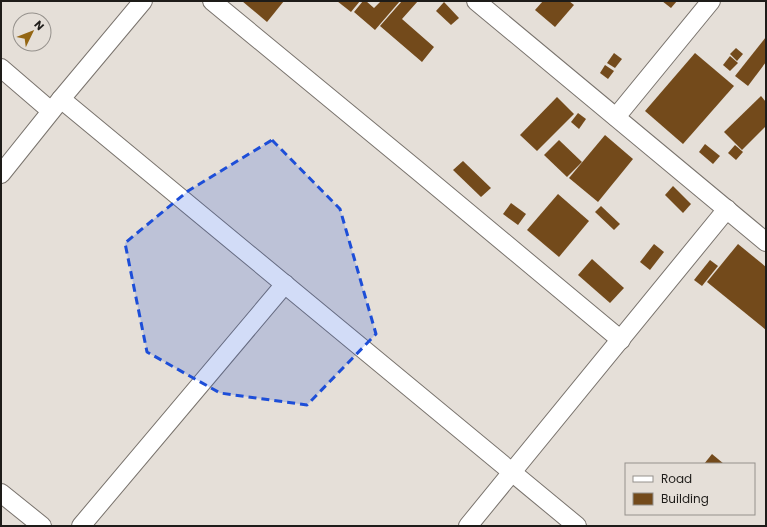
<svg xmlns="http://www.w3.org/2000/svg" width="767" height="527" viewBox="0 0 767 527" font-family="Poppins,sans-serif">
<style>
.building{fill:#734a1b}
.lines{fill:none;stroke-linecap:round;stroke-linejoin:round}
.minor-casing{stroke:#79736d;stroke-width:20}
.minor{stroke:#fff;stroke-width:18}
.marked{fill:#1d4ed8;fill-opacity:0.2;stroke:#1d4ed8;stroke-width:3;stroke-dasharray:8 5;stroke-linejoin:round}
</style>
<rect width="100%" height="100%" fill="#e5dfd8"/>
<!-- building -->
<g class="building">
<path d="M242,1H284L267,22Z"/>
<path d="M337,1H360L351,12Z"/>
<path d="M363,1H366L374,8L381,1H400L375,30L354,12Z"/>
<path d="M402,1H418L402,19L434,47L422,62L380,26Z"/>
<path d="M543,1H569L574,5L555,27L535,10Z"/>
<path d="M662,1H677L671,8Z"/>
<path d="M444,2L459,18L451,25L436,11Z"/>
<path d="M766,37V62L748,86L735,76Z"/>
<path d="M736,48L743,54L737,61L730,54Z"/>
<path d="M614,53L622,59L615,68L607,63Z"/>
<path d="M695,53L734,86L683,144L645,111Z"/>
<path d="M730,56L738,63L730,71L723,65Z"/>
<path d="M605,65L614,71L608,79L600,73Z"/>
<path d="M761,96L766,102V126L742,150L724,132Z"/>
<path d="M557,97L574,114L537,151L520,135Z"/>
<path d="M578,113L586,119L579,129L571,122Z"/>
<path d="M605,135L633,159L598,202L569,178Z"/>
<path d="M559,140L582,162L567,177L544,155Z"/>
<path d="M705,144L720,156L713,164L699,152Z"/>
<path d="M735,145L743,152L736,160L728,153Z"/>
<path d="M463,161L491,188L481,197L453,170Z"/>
<path d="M673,186L691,204L683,213L665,195Z"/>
<path d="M558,194L589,221L559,257L527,230Z"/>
<path d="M511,203L526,214L518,225L503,214Z"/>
<path d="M601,206L620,224L614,230L595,212Z"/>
<path d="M654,244L664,252L650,270L640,262Z"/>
<path d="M738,244L766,267V330L707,282Z"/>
<path d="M592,259L624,288L610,303L578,275Z"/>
<path d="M710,260L718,266L702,286L694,280Z"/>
<path d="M712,454L724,464H704Z"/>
</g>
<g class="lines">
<!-- minor casing -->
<g class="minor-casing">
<g id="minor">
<path d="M212,1L417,170L621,340"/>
<path d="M476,1L766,242"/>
<path d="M1,68L51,111"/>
<path d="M61,99L577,526"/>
<path d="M616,117L711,1"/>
<path d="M1,174L61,99L143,1"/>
<path d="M1,493L42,526"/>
<path d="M81,526L285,284"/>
<path d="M468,526L727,209"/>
</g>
</g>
<!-- minor -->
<use href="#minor" class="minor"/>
</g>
<!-- marked area -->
<path class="marked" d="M272,140L340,209L376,334L307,405L220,393L147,352L125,243L188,191Z"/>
<!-- border -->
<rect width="767" height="527" fill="none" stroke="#1e1c19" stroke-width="4"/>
<!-- legend -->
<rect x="625" y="463" width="130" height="52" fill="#e5dfd8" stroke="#95918c"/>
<rect x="633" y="476" width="20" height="6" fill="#ffffff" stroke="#95918c"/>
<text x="661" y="483" font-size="12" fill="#1e1c19">Road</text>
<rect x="633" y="493" width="20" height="12" fill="#734a1b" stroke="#95918c"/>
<text x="661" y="503" font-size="12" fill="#1e1c19">Building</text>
<!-- north arrow -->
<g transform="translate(32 32) rotate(47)"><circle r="19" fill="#e5dfd8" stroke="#95918c"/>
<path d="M0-3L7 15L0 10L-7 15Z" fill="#946613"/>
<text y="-6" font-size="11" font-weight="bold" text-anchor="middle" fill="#1e1c19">N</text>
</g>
</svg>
